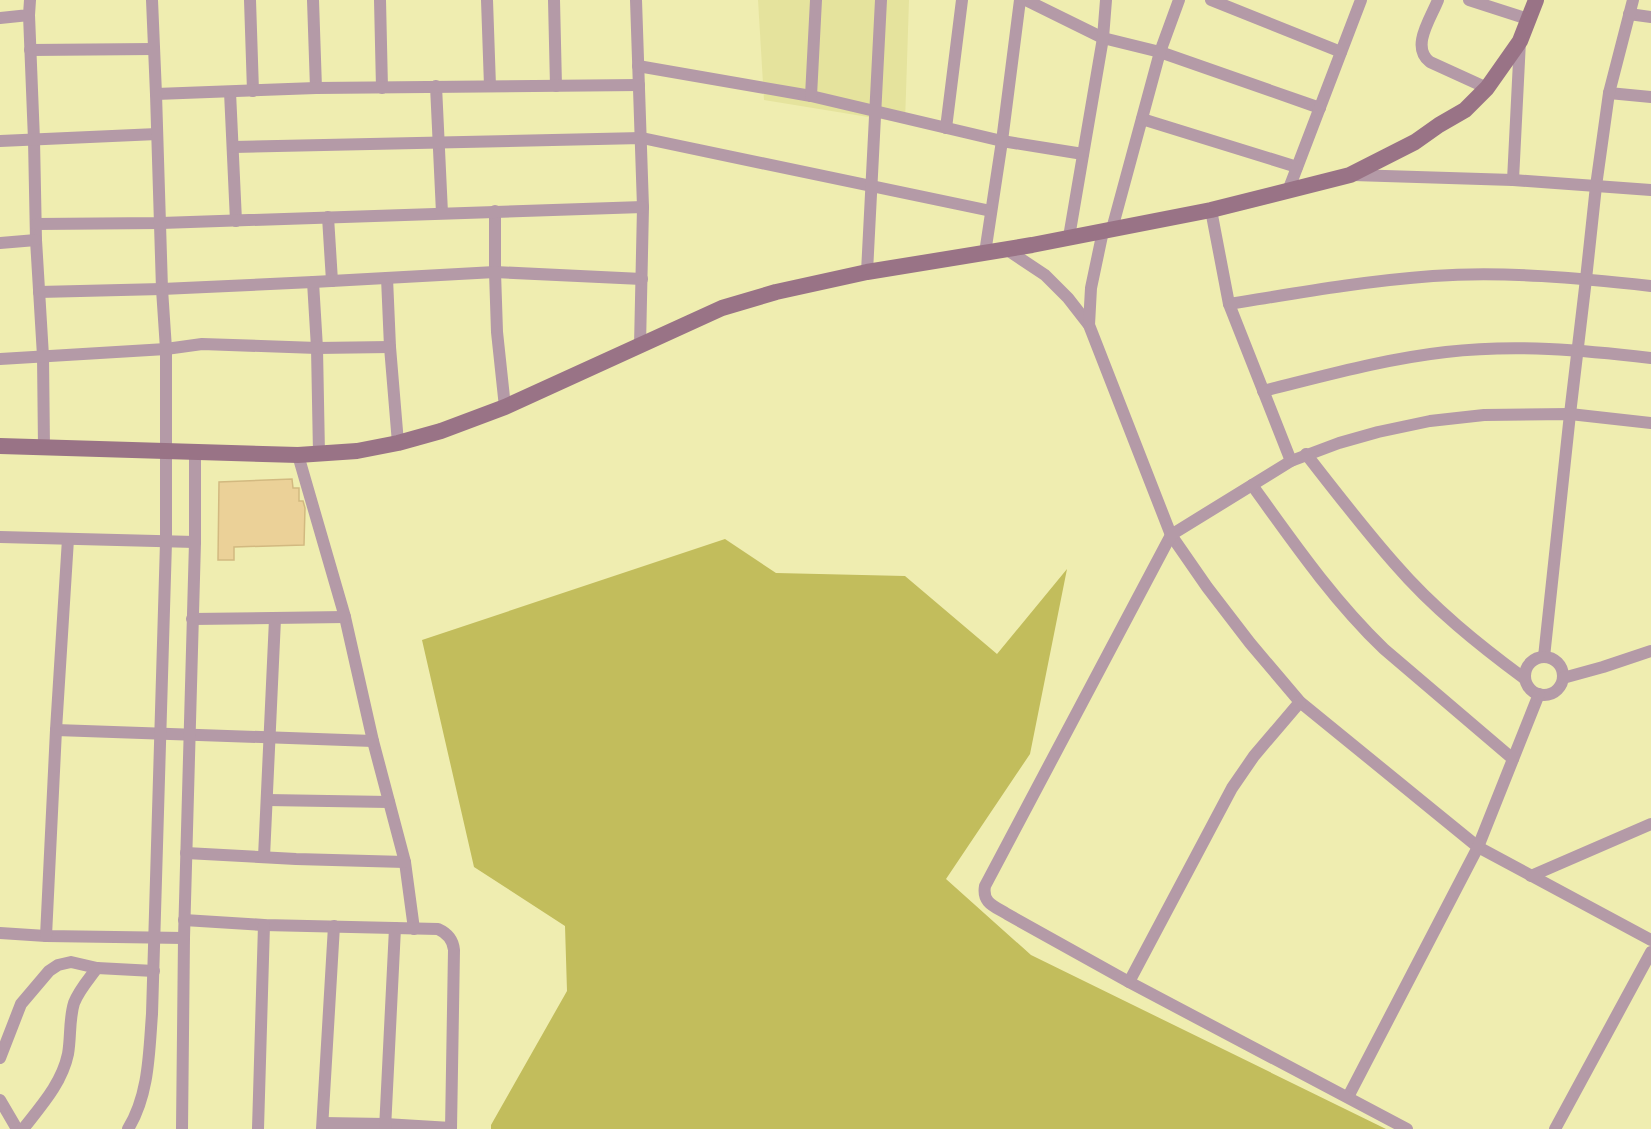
<svg xmlns="http://www.w3.org/2000/svg" width="1651" height="1129" viewBox="0 0 1651 1129" font-family="'Libre Baskerville',serif">
<style>
.built{fill:#e5e39d}
.forest{fill:#c2bd5c}
.building{fill:#ebd198;stroke:#d2b980;stroke-width:1.5}
.lines{fill:none;stroke-linecap:round;stroke-linejoin:round}
.street{stroke:#b49aa7;stroke-width:12}
.secondary{stroke:#997386;stroke-width:16}
</style>
<rect width="100%" height="100%" fill="#efedb0"/>
<!-- built -->
<path class="built" d="M758,0H909L905,123L764,100Z"/>
<!-- forest -->
<path class="forest" d="M725,539L776,573L905,576L997,654L1067,569L1030,754L946,879L1031,955L1386,1129H491V1125L567,991L565,926L474,867L422,640Z"/>
<!-- building -->
<path class="building" d="M292,479L293,488H299V501H303L305,508L304,545L234,547V560H218L219,482Z"/>
<g class="lines">
<!-- street -->
<g class="street">
<path d="M250,0L253,91"/>
<path d="M313,0L316,88"/>
<path d="M380,0L382,88"/>
<path d="M487,0L490,86"/>
<path d="M554,0L556,86"/>
<path d="M636,0L643,207L640,346"/>
<path d="M1026,0L1103,38L1160,52L1320,108"/>
<path d="M1211,0L1341,52"/>
<path d="M1438,0C1431,18 1410,47 1430,62L1487,88"/>
<path d="M1469,0L1528,19"/>
<path d="M1629,14L1651,17"/>
<path d="M29,15L34,140L36,240L43,356L44,448"/>
<path d="M0,18L29,15L30,0"/>
<path d="M30,50L153,49"/>
<path d="M638,66L811,96L1002,141L1083,154"/>
<path d="M436,86L442,213"/>
<path d="M230,92L236,221"/>
<path d="M1609,93L1651,97"/>
<path d="M156,94L316,88L639,85"/>
<path d="M811,96L816,0"/>
<path d="M1142,119L1297,167"/>
<path d="M946,128L962,0"/>
<path d="M0,141L157,134"/>
<path d="M233,147L642,138L991,211"/>
<path d="M1353,175L1513,180L1651,190"/>
<path d="M1513,180L1520,41"/>
<path d="M1288,191L1361,0"/>
<path d="M1211,210L1229,304L1291,461"/>
<path d="M495,211V272L497,332L505,407"/>
<path d="M328,217L332,281"/>
<path d="M36,224L161,223L643,207"/>
<path d="M1112,229L1160,52L1179,0"/>
<path d="M1069,237L1103,38L1106,0"/>
<path d="M0,243L36,240"/>
<path d="M1006,249L1045,275L1068,298L1089,325L1171,535L1207,587L1250,643L1300,702L1478,847L1651,940"/>
<path d="M985,253L1002,141L1020,0"/>
<path d="M867,272L881,0"/>
<path d="M387,278L390,347L398,443"/>
<path d="M313,282L317,348L319,454"/>
<path d="M39,292L162,289L313,282L495,272L642,279"/>
<path d="M1229,304C1297,293 1364,281 1433,276C1505,271 1579,278 1651,286"/>
<path d="M1089,325L1091,288L1103,231"/>
<path d="M0,359L166,349L202,344L317,348L390,347"/>
<path d="M1263,391C1324,376 1384,359 1446,352C1515,344 1583,350 1651,358"/>
<path d="M1306,454C1335,491 1364,529 1395,564C1433,608 1479,645 1525,679"/>
<path d="M298,455L345,617L373,741L405,862L414,929"/>
<path d="M1252,485C1293,542 1333,600 1384,649L1513,759"/>
<path d="M0,537L195,542"/>
<path d="M192,619L345,617"/>
<path d="M1544,657L1570,414L1586,279L1596,186L1609,93L1633,0"/>
<circle cx="1544" cy="676" r="19"/>
<path d="M1563,678L1603,667L1651,651"/>
<path d="M56,730L373,741"/>
<path d="M267,800L389,802"/>
<path d="M186,853L296,859L405,862"/>
<path d="M264,857L275,619"/>
<path d="M1531,876L1651,824"/>
<path d="M184,920L264,925L438,929C447,933 453,939 454,950L451,1129"/>
<path d="M0,933L46,936L184,938"/>
<path d="M46,936L56,730L68,539"/>
<path d="M1129,982L1232,788L1254,756L1300,702"/>
<path d="M0,1058L21,1004L49,971L58,965L71,962L97,968L154,971"/>
<path d="M1348,1097L1478,847L1539,694"/>
<path d="M0,1100L17,1129"/>
<path d="M323,1123L385,1124L451,1128"/>
<path d="M23,1129C41,1106 62,1083 68,1054C71,1037 69,1019 74,1003C79,990 89,979 97,968"/>
<path d="M128,1129C149,1095 149,1053 152,1014L166,542V349L162,289L156,94L152,0"/>
<path d="M182,1129L184,938L195,542V452"/>
<path d="M258,1129L264,925"/>
<path d="M322,1129L334,926"/>
<path d="M385,1129L395,928"/>
<path d="M1407,1129L1129,982L1007,914C994,906 982,903 985,886L1171,535L1291,461L1339,443L1378,432L1430,421L1484,415L1570,414L1651,423"/>
<path d="M1555,1129L1651,952"/>
</g>
<!-- secondary -->
<path class="secondary" d="M0,446L298,455L357,451L398,443L441,431L505,407L722,308L776,292L867,272L1032,245L1211,210L1350,175L1415,142L1439,125L1465,110L1487,88L1520,41L1536,0"/>
</g>
</svg>
